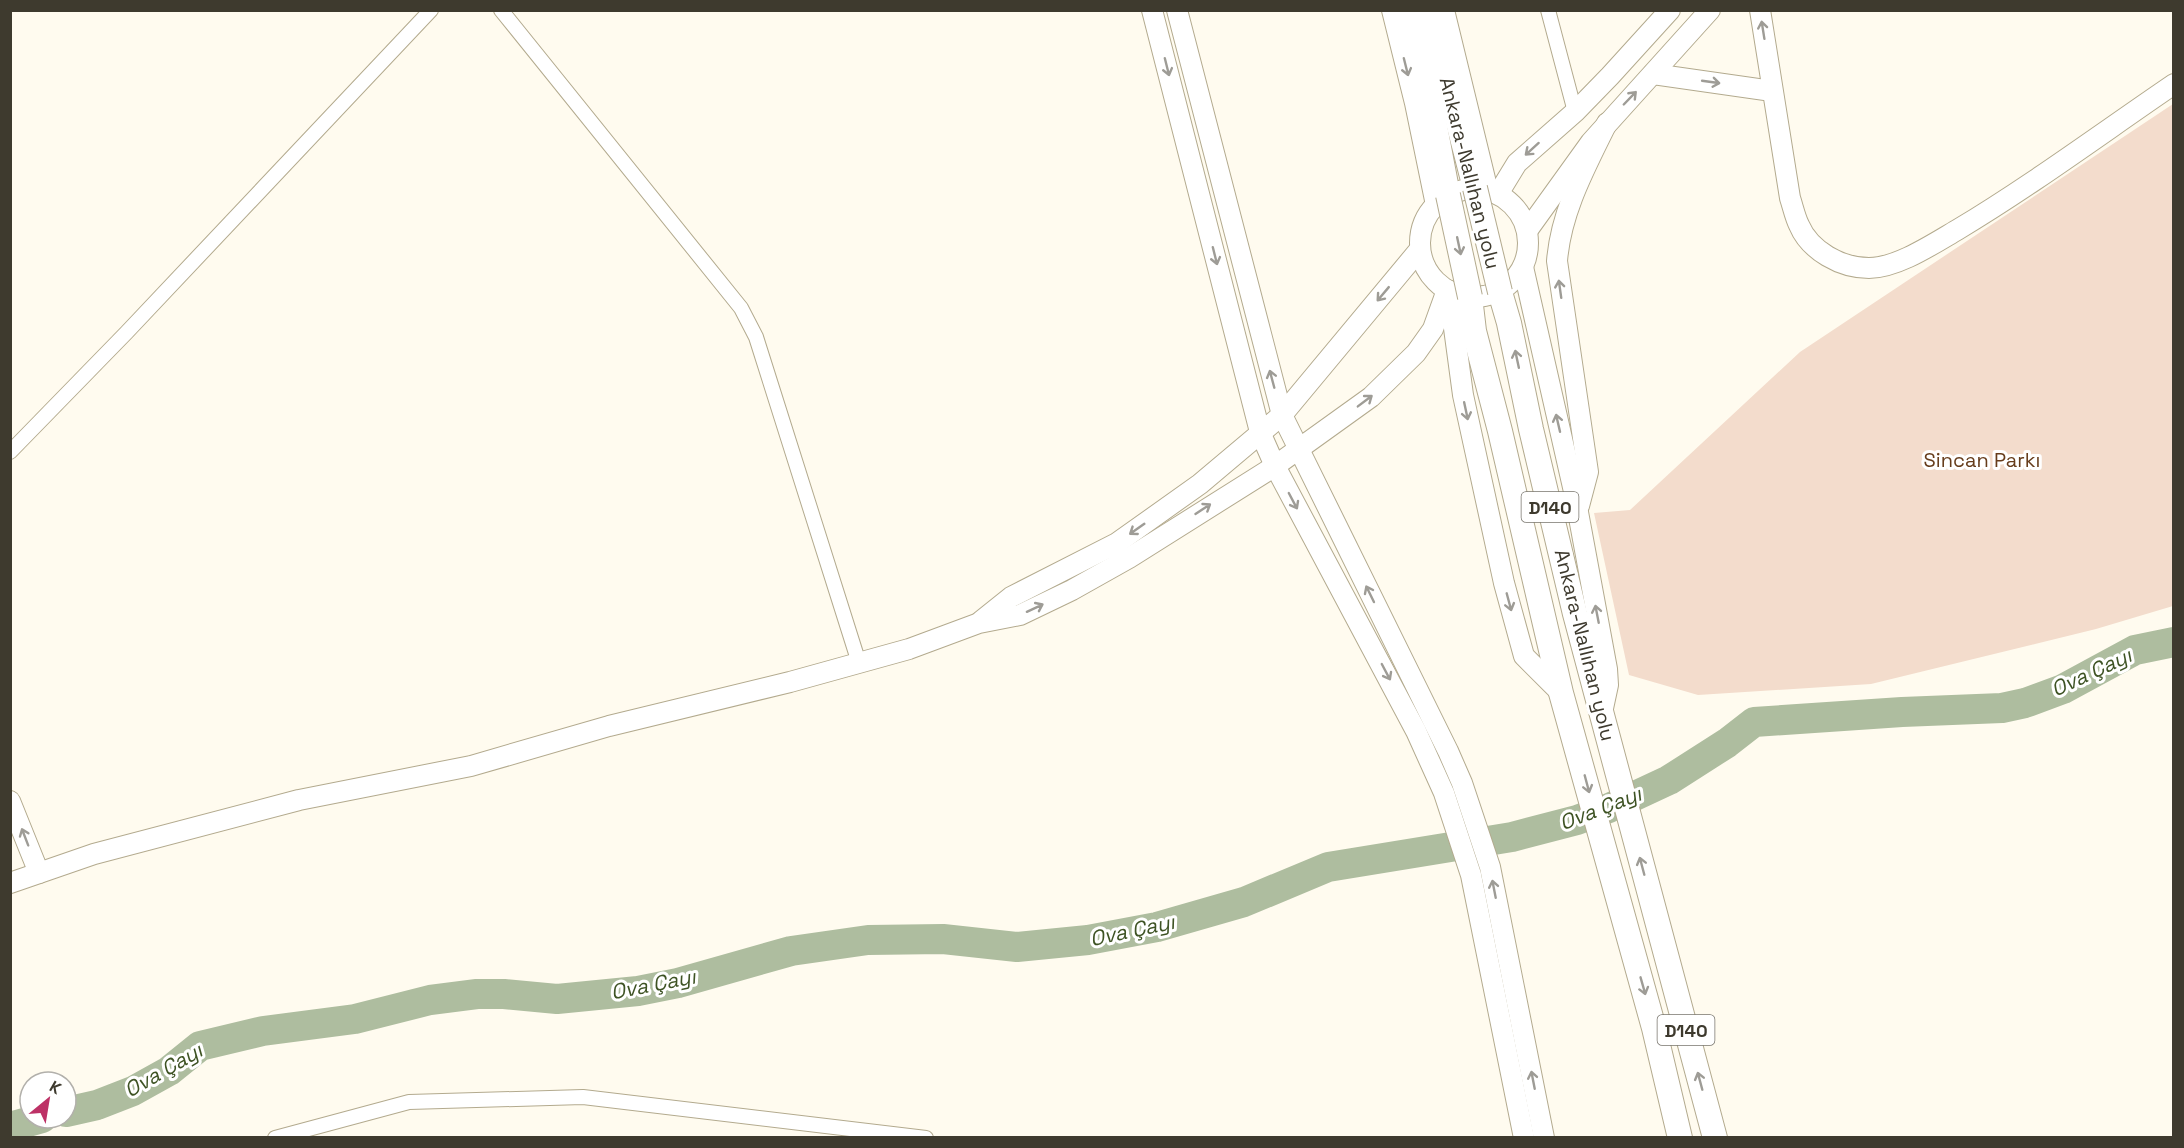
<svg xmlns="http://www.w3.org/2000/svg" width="2184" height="1148" viewBox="0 0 2184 1148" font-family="'Space Grotesk',sans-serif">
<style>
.green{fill:#f3dccc}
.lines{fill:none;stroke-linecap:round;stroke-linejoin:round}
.river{stroke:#aebd9f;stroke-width:30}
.street-casing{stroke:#b3aa8e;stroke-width:16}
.secondary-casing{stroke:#b3aa8e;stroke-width:22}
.highway-casing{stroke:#b3aa8e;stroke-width:26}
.street{stroke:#fff;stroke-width:14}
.secondary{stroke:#fff;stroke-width:20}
.highway{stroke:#fff;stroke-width:24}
.highway-bridge-casing{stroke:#b3aa8e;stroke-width:26;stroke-linecap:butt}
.highway-bridge{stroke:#fff;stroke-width:24}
.oneway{stroke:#9e9c96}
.labels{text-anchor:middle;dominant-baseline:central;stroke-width:6;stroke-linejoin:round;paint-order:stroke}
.shield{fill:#fff;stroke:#78756d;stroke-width:1.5}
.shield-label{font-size:18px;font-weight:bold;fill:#3e3a2e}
.street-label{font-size:20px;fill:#3e3a2e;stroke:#fff}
.park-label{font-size:20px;fill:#663c1b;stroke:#fff}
.water-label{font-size:21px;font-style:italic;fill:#3e5324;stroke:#fff}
</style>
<rect width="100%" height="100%" fill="#fffbef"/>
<!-- green -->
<path class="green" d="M2173,104V606L2096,629L1871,684L1698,695L1629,675L1594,513L1630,510L1800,352Z"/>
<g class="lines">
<!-- river -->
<g class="river">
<path d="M66,1112L97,1105L133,1091L169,1071L200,1046L263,1031L355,1019L430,1000L477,994H504L557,999L638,991L678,983L791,951L868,940L943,939L1017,947L1088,940L1157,927L1244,902L1328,867L1512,837L1577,820L1609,808L1669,780L1727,743L1754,722L1902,712L2002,708L2025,703L2063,689L2135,650L2174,642"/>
<path d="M10,1127L42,1118"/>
</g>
<!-- street casing -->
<g class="street-casing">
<g id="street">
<path d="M501,10L741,308L756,337L859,663"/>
<path d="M1548,10L1575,112"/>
<path d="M10,452L127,332L431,10"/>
<path d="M275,1138L409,1102L583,1097L926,1138"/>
</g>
</g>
<!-- secondary casing -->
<g class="secondary-casing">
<g id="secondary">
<path d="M1152,10L1260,432L1275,466L1416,731L1444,793L1471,875L1524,1138"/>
<path d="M1177,10L1282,415L1448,751L1462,783L1490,867L1544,1138"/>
<path d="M1392,10L1415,103L1436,205"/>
<path d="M1444,10L1488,191"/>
<path d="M1760,10L1790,198C1793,207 1795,217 1799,225C1810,251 1841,268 1869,268C1897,268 1933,244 1957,230C2032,185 2102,133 2174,84"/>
<path d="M1653,74L1772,91"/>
<circle cx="1474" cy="243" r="54"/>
<path d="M1498,194L1517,163L1575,112L1610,76L1670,10"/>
<path d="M1527,231L1591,142L1710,10"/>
<path d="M1523,267L1575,496L1607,669L1608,685L1602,713"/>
<path d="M1449,291L1463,395L1504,583L1524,656L1561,693"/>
<path d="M1579,506L1588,472L1557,261C1561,211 1585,168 1607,123"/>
<path d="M981,621L1011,597L1117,543L1200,484L1282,415L1420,249"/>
<path d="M10,801L39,873"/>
<path d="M10,883L94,854L299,800L471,766L609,726L790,682L909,649L979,623L1020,615L1072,590L1129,558L1275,466L1371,397L1416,353L1433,329L1447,290"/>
</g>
</g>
<!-- highway casing -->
<g class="highway-casing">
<g id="highway">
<path d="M1408,10L1434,121L1448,195"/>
<path d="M1429,10L1475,188"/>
<path d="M1500,292L1509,323L1531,429L1575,614L1715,1138"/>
<path d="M1470,297L1474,331L1500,431L1561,693L1654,1028L1680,1138"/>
</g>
</g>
<!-- street -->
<use href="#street" class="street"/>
<!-- secondary -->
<use href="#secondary" class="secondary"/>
<!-- highway -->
<use href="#highway" class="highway"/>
<!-- highway-bridge casing -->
<g class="highway-bridge-casing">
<g id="highway-bridge">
<path d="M1475,188L1500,292"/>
<path d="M1448,195L1470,297"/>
</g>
</g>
<!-- highway-bridge -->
<use href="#highway-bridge" class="highway-bridge"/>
</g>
<!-- one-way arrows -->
<defs><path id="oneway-shaft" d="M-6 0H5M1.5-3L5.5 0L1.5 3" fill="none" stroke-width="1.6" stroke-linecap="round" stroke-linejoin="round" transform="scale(1.5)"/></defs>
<g class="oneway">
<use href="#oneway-shaft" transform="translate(1763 30) rotate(-99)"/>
<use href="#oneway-shaft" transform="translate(1167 67) rotate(76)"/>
<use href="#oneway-shaft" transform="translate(1406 67) rotate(76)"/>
<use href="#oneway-shaft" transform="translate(1711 82) rotate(8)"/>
<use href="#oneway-shaft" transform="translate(1630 98) rotate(-46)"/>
<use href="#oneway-shaft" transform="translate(1532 149) rotate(138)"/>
<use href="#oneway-shaft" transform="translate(1459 246) rotate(78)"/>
<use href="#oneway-shaft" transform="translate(1215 256) rotate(76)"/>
<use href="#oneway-shaft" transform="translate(1560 289) rotate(-98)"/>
<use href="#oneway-shaft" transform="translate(1383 294) rotate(130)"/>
<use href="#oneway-shaft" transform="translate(1517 359) rotate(-102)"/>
<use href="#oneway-shaft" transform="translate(1272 379) rotate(-105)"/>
<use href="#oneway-shaft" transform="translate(1365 401) rotate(-37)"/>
<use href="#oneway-shaft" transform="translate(1466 411) rotate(78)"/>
<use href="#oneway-shaft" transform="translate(1558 423) rotate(-103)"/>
<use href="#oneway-shaft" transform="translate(1293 501) rotate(62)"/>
<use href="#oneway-shaft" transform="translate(1203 509) rotate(-33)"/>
<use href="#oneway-shaft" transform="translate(1137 529) rotate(145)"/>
<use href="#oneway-shaft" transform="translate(1370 594) rotate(-116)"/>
<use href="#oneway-shaft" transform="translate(1509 602) rotate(75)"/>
<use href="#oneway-shaft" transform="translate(1035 608) rotate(-25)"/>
<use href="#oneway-shaft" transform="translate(1597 614) rotate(-101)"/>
<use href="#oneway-shaft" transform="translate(1386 672) rotate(62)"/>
<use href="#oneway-shaft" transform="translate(1587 784) rotate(75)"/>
<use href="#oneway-shaft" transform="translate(25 837) rotate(-111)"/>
<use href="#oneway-shaft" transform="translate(1642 866) rotate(-105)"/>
<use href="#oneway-shaft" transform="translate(1494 889) rotate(-101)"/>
<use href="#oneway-shaft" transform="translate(1643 986) rotate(74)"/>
<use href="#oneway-shaft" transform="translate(1533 1080) rotate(-101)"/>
<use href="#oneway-shaft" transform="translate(1700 1081) rotate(-105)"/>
</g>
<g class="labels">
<!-- shield labels -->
<g class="shield">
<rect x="1521.5" y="492" width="57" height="30" rx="4.5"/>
<rect x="1657.5" y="1015" width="57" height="30" rx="4.5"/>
</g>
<g class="shield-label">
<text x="1550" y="507">D140</text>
<text x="1686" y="1030">D140</text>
</g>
<!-- street labels -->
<g class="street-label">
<text transform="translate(1470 173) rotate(76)">Ankara-Nallıhan yolu</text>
<text transform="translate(1585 645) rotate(76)">Ankara-Nallıhan yolu</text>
</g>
<!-- park labels -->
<g class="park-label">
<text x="1982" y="460">Sincan Parkı</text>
</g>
<!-- water labels -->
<g class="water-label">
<text transform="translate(2091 672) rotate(-25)">Ova Çayı</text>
<text transform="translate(1600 808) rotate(-21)">Ova Çayı</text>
<text transform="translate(1132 930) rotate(-12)">Ova Çayı</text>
<text transform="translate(653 984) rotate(-11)">Ova Çayı</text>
<text transform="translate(163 1070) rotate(-30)">Ova Çayı</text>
</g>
</g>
<!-- border -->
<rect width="2184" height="1148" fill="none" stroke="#3e3a2e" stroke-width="24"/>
<!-- north arrow -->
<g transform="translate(48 1100) rotate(30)"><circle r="28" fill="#ffffff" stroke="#b2b0ab" stroke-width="1.5"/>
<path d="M0-4.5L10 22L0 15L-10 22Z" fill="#bd3166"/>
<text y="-9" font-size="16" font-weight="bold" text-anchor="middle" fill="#3e3a2e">K</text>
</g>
</svg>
